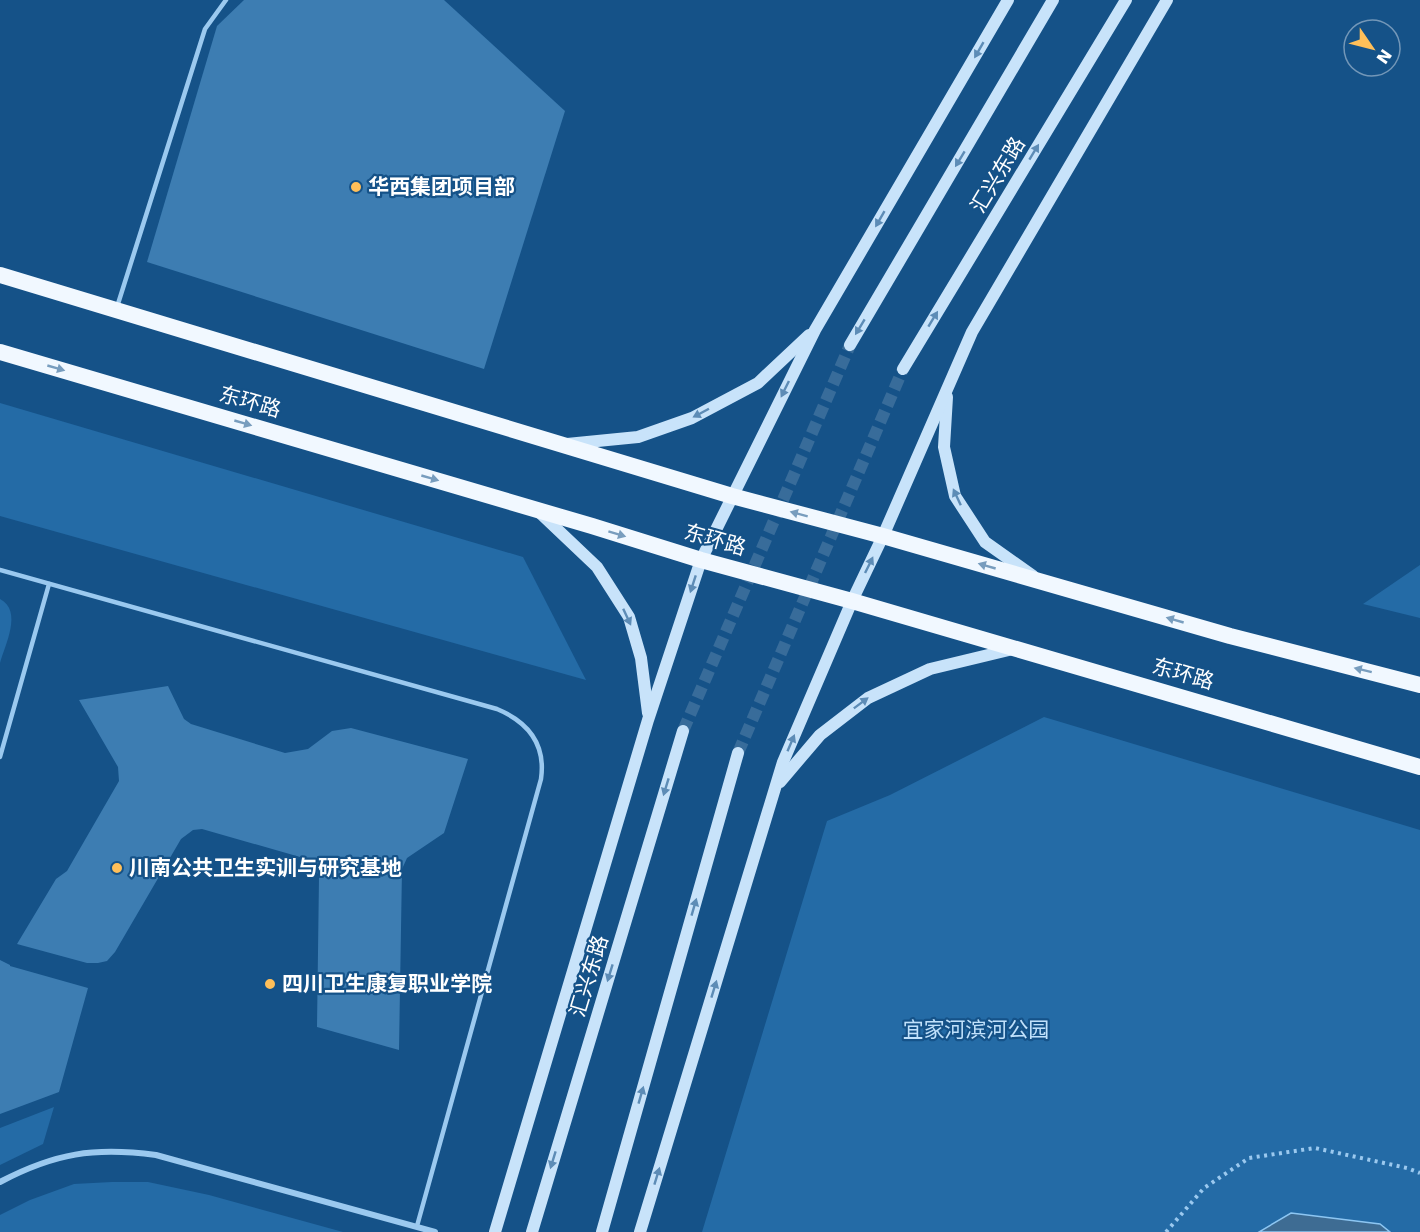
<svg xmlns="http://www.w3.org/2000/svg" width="1420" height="1232" viewBox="0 0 1420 1232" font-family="'DejaVu Sans','Noto Sans SC',sans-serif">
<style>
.green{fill:#246ba6}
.water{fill:#3e6c93;stroke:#8dc6f2;stroke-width:1.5}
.building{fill:#3d7db2}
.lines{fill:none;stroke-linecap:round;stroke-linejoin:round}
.secondary-tunnel{stroke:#386c9a;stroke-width:12;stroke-dasharray:12 6;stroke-linecap:butt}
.path{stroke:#9bc9ef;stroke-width:4;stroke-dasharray:3 4.5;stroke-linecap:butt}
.service{stroke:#9bc9ef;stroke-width:4.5}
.minor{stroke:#9bc9ef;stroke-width:6}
.secondary{stroke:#c8e3fa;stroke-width:12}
.trunk{stroke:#f1f8ff;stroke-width:16}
.oneway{fill:#5d8cb6}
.oneway2{fill:#789dbe}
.poi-dot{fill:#ffbf59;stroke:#155288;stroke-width:2}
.labels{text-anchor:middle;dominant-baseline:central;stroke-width:4.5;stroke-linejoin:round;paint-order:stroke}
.street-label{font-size:21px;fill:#fff;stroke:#155288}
.poi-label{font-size:21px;font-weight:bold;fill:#fff;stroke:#155288;text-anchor:start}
.park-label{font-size:21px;fill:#c1e1fb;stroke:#155288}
</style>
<rect width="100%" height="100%" fill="#155288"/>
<!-- green -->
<g class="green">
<path d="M0,403L523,557L586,680L0,516Z"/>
<path d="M1420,565V618L1363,604Z"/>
<path d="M0,599C23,611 5,645 0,663Z"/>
<path d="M1044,717L1420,830V1232H702L827,821L890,795Z"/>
<path d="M54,1107L43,1144L0,1165V1128Z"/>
<path d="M112,1182H148L209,1195L343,1232H0V1215L30,1200L74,1184Z"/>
</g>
<!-- water -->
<path class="water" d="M1291,1213L1380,1224L1390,1232H1259Z"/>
<!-- building -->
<g class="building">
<path d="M244,0H444L565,111L484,369L147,262L217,26Z"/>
<path d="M168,686L184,719L191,724L285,753L308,749L332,731L351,728L468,759L444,833L407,858L402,869L399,1050L317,1027L319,877L315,866L308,859L300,857L202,829L193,830L181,839L115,952L107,961L98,963H87L17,944L56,879L67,871L119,781L118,767L79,700Z"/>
<path d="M0,960L10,965V966L88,988L59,1092L0,1114Z"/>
</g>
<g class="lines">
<!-- secondary-tunnel -->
<g class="secondary-tunnel">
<path d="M683,731L850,345"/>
<path d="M738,753L903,369"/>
</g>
<!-- path -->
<path class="path" d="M1166,1232L1204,1188L1249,1158L1315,1148L1407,1168L1420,1173"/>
<!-- service -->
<g class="service">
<path d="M117,307L205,29L226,0"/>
<path d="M0,570L497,709C528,722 546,744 541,779L417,1226"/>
<path d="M0,757L49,584"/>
</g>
<!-- minor -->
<path class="minor" d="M0,1182C55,1153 94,1147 156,1155L435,1232"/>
<!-- secondary -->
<g class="secondary">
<path d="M850,345L1053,0"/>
<path d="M903,369L1126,0"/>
<path d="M947,397L944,447L955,496L985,542L1033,576"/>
<path d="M567,444L638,437L692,418L758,383L809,335"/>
<path d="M539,512L597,567L629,617L641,658L648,713"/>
<path d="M780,782L820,735L868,698L930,669L1013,649"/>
<path d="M495,1232L648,720L701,560L815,330L1008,0"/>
<path d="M532,1232L683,731"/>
<path d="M602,1232L738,753"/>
<path d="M640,1232L783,762L852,601L883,536L972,332L1167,0"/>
</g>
<!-- trunk -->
<g class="trunk">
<path d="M0,275L732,496L883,536L1230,636L1420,685"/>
<path d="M0,352L592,526L701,560L852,601L1420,767"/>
</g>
</g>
<!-- one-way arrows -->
<defs><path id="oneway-solid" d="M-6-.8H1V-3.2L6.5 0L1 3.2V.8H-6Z" transform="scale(1.5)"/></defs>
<g class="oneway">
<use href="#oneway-solid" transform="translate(979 50) rotate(120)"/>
<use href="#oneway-solid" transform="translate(1034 152) rotate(-59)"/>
<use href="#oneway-solid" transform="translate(960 159) rotate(121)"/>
<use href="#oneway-solid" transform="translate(880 219) rotate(120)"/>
<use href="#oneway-solid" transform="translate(933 319) rotate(-59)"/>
<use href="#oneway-solid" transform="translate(860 327) rotate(121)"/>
<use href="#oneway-solid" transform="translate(785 389) rotate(116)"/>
<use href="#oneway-solid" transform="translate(701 413) rotate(152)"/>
<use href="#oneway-solid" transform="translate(957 497) rotate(-115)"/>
<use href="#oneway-solid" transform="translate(869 565) rotate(-64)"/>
<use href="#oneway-solid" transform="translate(693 584) rotate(108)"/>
<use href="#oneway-solid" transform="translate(627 617) rotate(65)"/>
<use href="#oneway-solid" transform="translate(861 703) rotate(-37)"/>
<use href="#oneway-solid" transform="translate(791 743) rotate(-67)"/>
<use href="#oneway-solid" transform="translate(666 787) rotate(107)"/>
<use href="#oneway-solid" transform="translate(694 907) rotate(-74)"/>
<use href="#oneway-solid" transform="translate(610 973) rotate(107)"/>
<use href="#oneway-solid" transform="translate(714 989) rotate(-73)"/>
<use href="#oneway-solid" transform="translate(641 1095) rotate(-74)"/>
<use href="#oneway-solid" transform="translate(553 1160) rotate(107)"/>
<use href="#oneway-solid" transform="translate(657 1176) rotate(-73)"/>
</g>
<g class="oneway2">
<use href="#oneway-solid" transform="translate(56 368) rotate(16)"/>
<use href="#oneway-solid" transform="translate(243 423) rotate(16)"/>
<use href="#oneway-solid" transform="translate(430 478) rotate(16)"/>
<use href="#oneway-solid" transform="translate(799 514) rotate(-165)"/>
<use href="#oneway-solid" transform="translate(617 534) rotate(17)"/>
<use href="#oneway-solid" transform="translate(987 566) rotate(-164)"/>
<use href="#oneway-solid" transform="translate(1175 620) rotate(-164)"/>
<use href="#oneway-solid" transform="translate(1363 670) rotate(-166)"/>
</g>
<!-- markers -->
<g class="poi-dot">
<circle cx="356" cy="187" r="6"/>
<circle cx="117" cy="868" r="6"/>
<circle cx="270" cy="984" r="6"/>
</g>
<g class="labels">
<!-- street labels -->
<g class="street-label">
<text transform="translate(998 175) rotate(-59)">汇兴东路</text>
<text transform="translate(250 402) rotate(16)">东环路</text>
<text transform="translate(715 540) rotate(16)">东环路</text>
<text transform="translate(1183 674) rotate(16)">东环路</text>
<text transform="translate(589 976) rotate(-73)">汇兴东路</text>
</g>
<!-- poi labels -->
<g class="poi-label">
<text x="368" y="187">华西集团项目部</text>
<text x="129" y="868">川南公共卫生实训与研究基地</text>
<text x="282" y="984">四川卫生康复职业学院</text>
</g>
<!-- park labels -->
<g class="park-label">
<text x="976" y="1030">宜家河滨河公园</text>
</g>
</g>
<!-- north arrow -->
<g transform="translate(1372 48) rotate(125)"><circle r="28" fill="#155288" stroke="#7397b8" stroke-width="1.5"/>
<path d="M0-4.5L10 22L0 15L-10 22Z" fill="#ffbf59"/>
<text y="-9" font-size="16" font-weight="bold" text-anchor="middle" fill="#ffffff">N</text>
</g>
</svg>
